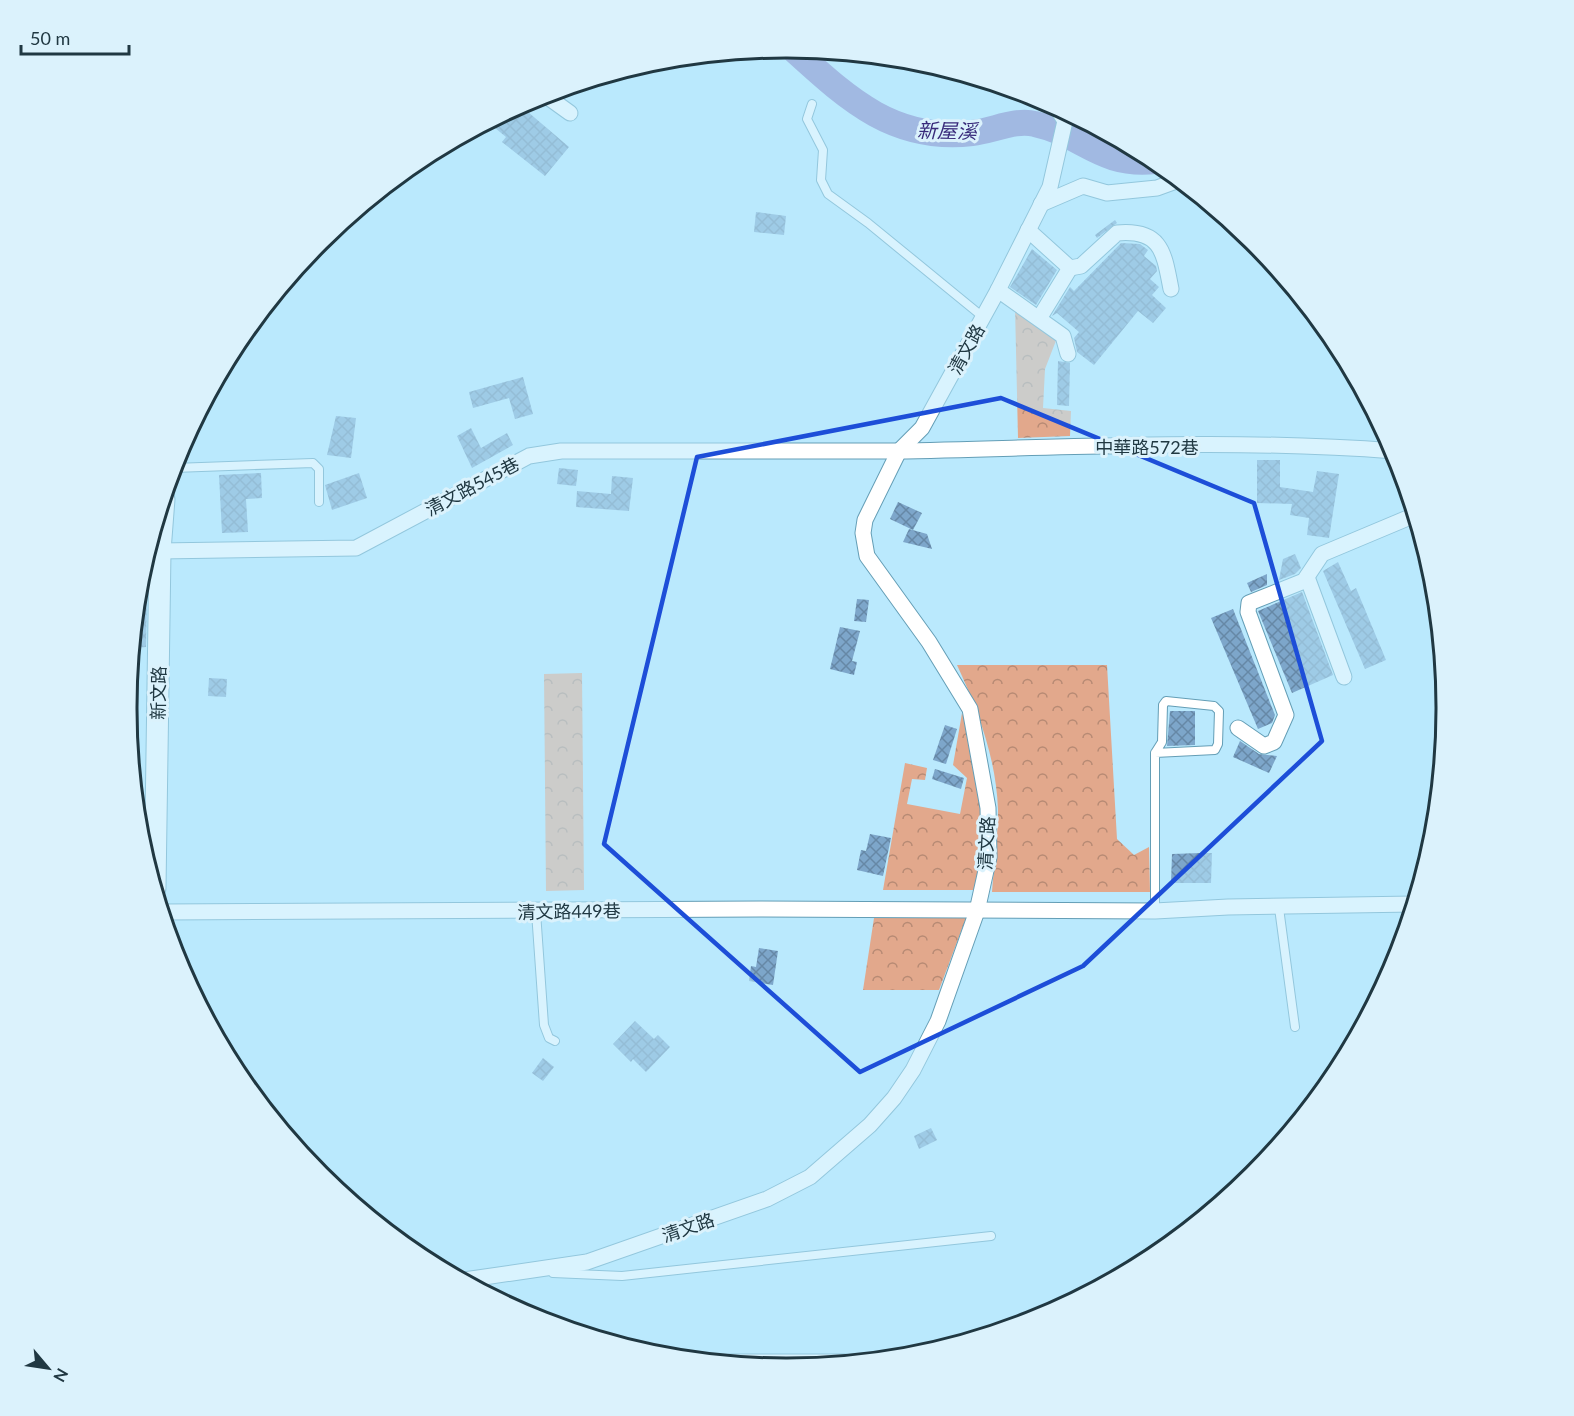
<svg xmlns="http://www.w3.org/2000/svg" width="1574" height="1416" viewBox="0 0 1574 1416" font-family="Lato,'Noto Sans TC',sans-serif">
<style>
.forest{fill:url(#forest-crowns)}
.cemetery{fill:url(#cemetery-stones)}
.lines{fill:none;stroke-linecap:round;stroke-linejoin:round}
.river{stroke:#837fc2;stroke-width:26}
.building{fill:url(#building-cross-hatch)}
.lane-casing{stroke:#649eb6;stroke-width:10}
.street-casing{stroke:#649eb6;stroke-width:17}
.secondary-casing{stroke:#649eb6;stroke-width:23}
.lane{stroke:#fff;stroke-width:8}
.street{stroke:#fff;stroke-width:15}
.secondary{stroke:#fff;stroke-width:21}
.marked{fill:none;stroke:#1d4ed8;stroke-width:4.5;stroke-linejoin:round}
.labels{text-anchor:middle;dominant-baseline:central;stroke-width:6;stroke-linejoin:round;paint-order:stroke}
.street-label{font-size:18px;fill:#203842;stroke:#dbf2fc}
.water-label{font-size:20px;font-style:italic;fill:#392b7b;stroke:#dbf2fc}
.rim{fill:none;stroke:#203842;stroke-width:3}
</style>
<defs>
<pattern id="forest-crowns" width="20" height="18" patternUnits="userSpaceOnUse" patternTransform="scale(1.5)"><rect width="20" height="18" fill="#e2a88c"/><path d="M2 6a3 3 0 1 1 6 0M12 15a3 3 0 1 1 6 0" fill="none" stroke="#b78a74"/></pattern>
<pattern id="cemetery-stones" width="16" height="16" patternUnits="userSpaceOnUse" patternTransform="scale(1.5)"><rect width="16" height="16" fill="#e2a88c"/><path d="M2 7V4a2 2 0 0 1 4 0v3zM10 15v-3a2 2 0 0 1 4 0v3z" fill="#b78a74"/></pattern>
<pattern id="building-cross-hatch" width="8" height="8" patternUnits="userSpaceOnUse" patternTransform="scale(1.5)"><rect width="8" height="8" fill="#7da6ca"/><path d="M0 0l8 8M0 8l8-8" fill="none" stroke="#6688a6"/></pattern>
</defs>
<rect width="100%" height="100%" fill="#bae9fd"/>
<!-- forest -->
<g class="forest">
<path d="M1015,307L1057,338L1045,369L1043,408L1071,411L1070,436L1018,438Z"/>
<path d="M957,665H1107L1117,839L1134,855L1149,847L1150,892H992C994,865 998,836 998,809C996,758 978,710 957,665Z"/>
<path d="M582,673L584,890L546,891L544,674Z"/>
<path d="M962,713L967,726L981,811L976,890H883L905,763L927,768L925,780L912,779L907,804L960,814L967,778L953,765Z"/>
<path d="M876,905H971L939,990H863Z"/>
</g>
<!-- cemetery -->
<path class="cemetery" d="M1069,114L1150,157C1129,164 1088,142 1070,130Z"/>
<g class="lines">
<!-- river -->
<path class="river" d="M793,49C847,98 893,142 972,133C993,131 1015,119 1035,124C1082,134 1100,167 1155,161"/>
</g>
<!-- building -->
<g class="building">
<path d="M521,106L569,147L545,176L502,142L506,137L489,123Z"/>
<path d="M756,212L786,216L784,235L754,232Z"/>
<path d="M1115,220L1117,223L1097,238L1095,235Z"/>
<path d="M1121,243L1140,244L1148,250L1144,256L1156,266L1157,271L1150,279L1159,287L1152,295L1166,308L1153,323L1138,311L1094,365L1077,352L1074,338L1079,332L1057,313L1052,316L1070,287L1074,291Z"/>
<path d="M1032,249L1057,270L1036,305L1010,287Z"/>
<path d="M1058,361L1070,363L1069,406L1057,405Z"/>
<path d="M523,377L533,414L515,419L509,398L473,408L469,392Z"/>
<path d="M336,416L356,418L351,458L327,455Z"/>
<path d="M471,428L481,448L507,433L513,445L472,468L457,436Z"/>
<path d="M1257,460H1280V487L1313,492L1317,471L1339,474L1329,538L1307,535L1309,518L1290,515L1292,504L1257,503Z"/>
<path d="M559,468L578,470L576,486L557,484Z"/>
<path d="M261,473L262,498L246,499L248,532L222,533L219,475Z"/>
<path d="M359,473L367,498L332,510L325,485Z"/>
<path d="M612,476L633,478L629,511L576,507L577,491L611,494Z"/>
<path d="M898,502L922,513L913,530L890,519Z"/>
<path d="M909,529L927,534L932,549L903,542Z"/>
<path d="M1295,554L1301,568L1295,574L1279,580L1283,559Z"/>
<path d="M1338,562L1351,591L1356,588L1386,660L1365,669L1323,571Z"/>
<path d="M1267,574V585L1251,592L1247,583Z"/>
<path d="M1302,592L1333,675L1292,693L1258,611Z"/>
<path d="M138,599H147L146,647L133,648Z"/>
<path d="M857,599L869,600L866,622L854,621Z"/>
<path d="M1233,609L1275,715L1272,723L1258,729L1211,618Z"/>
<path d="M840,627L860,631L852,661L857,662L854,675L830,669Z"/>
<path d="M209,678L227,679L226,697L208,696Z"/>
<path d="M1170,711H1195V745L1167,746Z"/>
<path d="M945,725L957,729L946,764L933,760Z"/>
<path d="M1240,741L1259,754L1277,756L1269,773L1233,757Z"/>
<path d="M935,769L964,778L961,789L932,779Z"/>
<path d="M870,834L891,838L883,876L857,870L861,850L866,851Z"/>
<path d="M1200,853H1212L1211,883H1171L1172,854Z"/>
<path d="M759,948L778,951L773,985L749,981L751,966L756,967Z"/>
<path d="M635,1021L654,1039L658,1035L670,1047L646,1072L633,1059L631,1062L613,1044Z"/>
<path d="M543,1058L554,1067L543,1081L532,1073Z"/>
<path d="M931,1128L937,1140L919,1149L914,1136Z"/>
</g>
<g class="lines">
<!-- lane casing -->
<g class="lane-casing">
<g id="lane">
<path d="M812,104L807,119L823,150L821,180L828,194L868,223L983,317"/>
<path d="M174,468L313,463L319,469V502"/>
<path d="M1279,908L1295,1027"/>
<path d="M1155,911V753L1162,742L1163,705L1166,701L1214,706L1219,711L1218,744L1215,750L1155,753"/>
<path d="M536,912L544,1025L549,1038L555,1041"/>
<path d="M553,1273L622,1276L991,1236"/>
</g>
</g>
<!-- street casing -->
<g class="street-casing">
<g id="street">
<path d="M545,95L570,113"/>
<path d="M1041,204L1083,186L1107,193L1157,188L1179,180"/>
<path d="M1028,230L1070,268"/>
<path d="M1070,268L1081,266L1117,233C1162,229 1164,253 1171,289"/>
<path d="M998,290L1063,336L1068,354"/>
<path d="M1040,317L1070,268"/>
<path d="M149,548L160,551L356,548L529,456L561,451C673,451 785,452 896,451C1062,448 1229,438 1394,451"/>
<path d="M1307,577L1344,677"/>
<path d="M1238,728L1264,746L1274,742L1286,715L1248,612L1249,603L1304,581L1322,554L1415,515"/>
<path d="M162,912L761,909L1155,911L1228,907L1414,904"/>
<path d="M464,1280L587,1262L767,1199L810,1177L870,1125L894,1098L913,1070L938,1021L977,911L989,857L988,808L970,709L929,642L867,556L863,533L865,520L899,451L922,428L998,290L1050,187L1065,121L1056,107"/>
<path d="M731,1362H845"/>
</g>
</g>
<!-- secondary casing -->
<g class="secondary-casing">
<path id="secondary" d="M155,888L160,551L164,499"/>
</g>
<!-- lane -->
<use href="#lane" class="lane"/>
<!-- street -->
<use href="#street" class="street"/>
<!-- secondary -->
<use href="#secondary" class="secondary"/>
</g>
<!-- marked area -->
<path d="M0 0H1574V1416H0ZM1001,398L1254,503L1322,741L1083,966L860,1072L604,844L697,457Z" fill="#bae9fd" fill-opacity=".55" fill-rule="evenodd"/>
<path class="marked" d="M1001,398L1254,503L1322,741L1083,966L860,1072L604,844L697,457Z"/>
<g class="labels">
<!-- street labels -->
<g class="street-label">
<text transform="translate(966 349) rotate(-61)">清文路</text>
<text x="1147" y="447">中華路572巷</text>
<text transform="translate(472 486) rotate(-28)">清文路545巷</text>
<text transform="translate(158 693) rotate(-89)">新文路</text>
<text transform="translate(986 843) rotate(-87)">清文路</text>
<text transform="translate(569 911) rotate(-1)">清文路449巷</text>
<text transform="translate(688 1227) rotate(-19)">清文路</text>
</g>
<!-- water labels -->
<g class="water-label">
<text transform="translate(947 130) rotate(1)">新屋溪</text>
</g>
</g>
<!-- crop -->
<path d="M0 0H1574V1416H0ZM786 58H787A649 649 0 0 1 1436 707V709A649 649 0 0 1 787 1358H786A649 649 0 0 1 137 709V707A649 649 0 0 1 786 58Z" fill="#dbf2fc" fill-rule="evenodd"/>
<path class="rim" d="M786 58H787A649 649 0 0 1 1436 707V709A649 649 0 0 1 787 1358H786A649 649 0 0 1 137 709V707A649 649 0 0 1 786 58Z"/>
<!-- north arrow -->
<g transform="translate(48 1368) rotate(119)" stroke="#dbf2fc" stroke-width="4.5" paint-order="stroke">
<path d="M0-4.5L10 22L0 15L-10 22Z" fill="#203842"/>
<text y="-9" font-size="16" font-weight="bold" text-anchor="middle" fill="#203842">N</text>
</g>
<!-- scale -->
<path d="M21 45v9h108v-9" fill="none" stroke="#203842" stroke-width="3"/>
<text x="30" y="45" font-size="18" fill="#203842" stroke="#dbf2fc" stroke-width="4.5" paint-order="stroke">50 m</text>
</svg>
